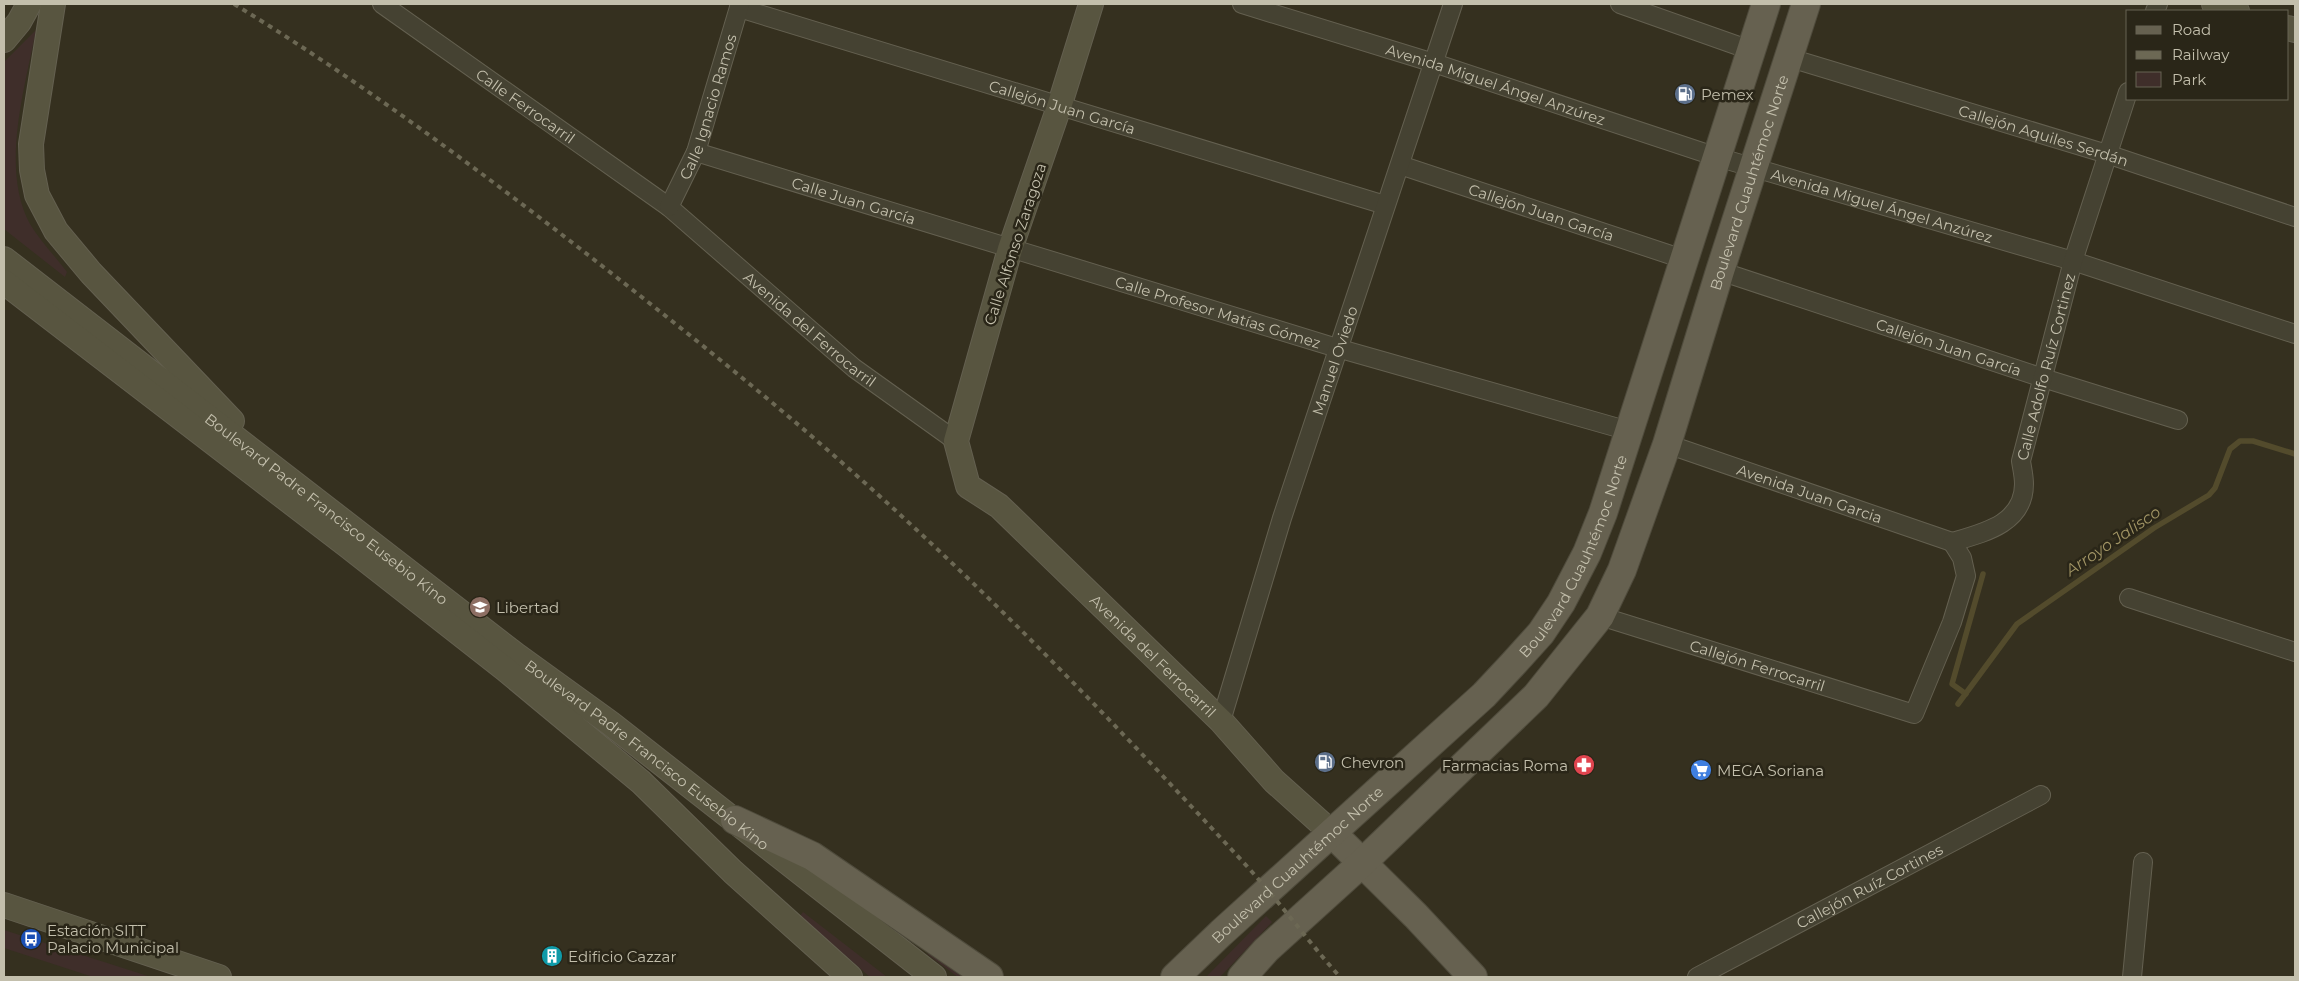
<svg xmlns="http://www.w3.org/2000/svg" width="2299" height="981" viewBox="0 0 2299 981" font-family="Montserrat,sans-serif">
<style>
.green{fill:#3f2e2a}
.lines{fill:none;stroke-linecap:round;stroke-linejoin:round}
.stream{stroke:#534b2c;stroke-width:5.5}
.street-casing{stroke:#646050;stroke-width:20}
.secondary-casing{stroke:#646050;stroke-width:26}
.primary-casing{stroke:#4f4b3c;stroke-width:30}
.street{stroke:#454232;stroke-width:18}
.secondary{stroke:#585540;stroke-width:24}
.primary{stroke:#666150;stroke-width:28}
.rail{stroke:#6c6854;stroke-width:4;stroke-dasharray:5 5;stroke-linecap:butt}
.labels{text-anchor:middle;dominant-baseline:central;stroke-width:5;stroke-linejoin:round;paint-order:stroke}
.street-label{font-size:15px;fill:#c3bfac;stroke:#2a2618}
.poi-label{font-size:15px;fill:#c3bfac;stroke:#2a2618;text-anchor:start}
.water-label{font-size:16px;font-style:italic;fill:#a29565;stroke:#2a2618}
</style>
<rect width="100%" height="100%" fill="#35301f"/>
<!-- green -->
<g class="green">
<path d="M36,30C25,88 0,169 30,224C40,241 55,256 67,272L65,277L4,229V62Z"/>
<path d="M803,912L887,977H870L800,916Z"/>
<path d="M1266,916L1272,922L1220,977H1206Z"/>
<path d="M4,930L151,977H93L4,948Z"/>
<path d="M929,953L963,977H958L927,954Z"/>
</g>
<g class="lines">
<!-- stream -->
<g class="stream">
<path d="M1966,694L1952,684L1983,574"/>
<path d="M1958,704L2017,624L2154,528L2209,495L2215,488L2230,449L2240,441H2253L2295,454"/>
</g>
<!-- street casing -->
<g class="street-casing">
<g id="street">
<path id="s1" d="M382,4L669,207L854,368L956,441"/>
<path id="s2" d="M1242,4L1434,63L1717,157L2073,261L2295,334"/>
<path d="M1620,4L1750,50"/>
<path id="s3" d="M739,8L1385,205"/>
<path d="M2155,11L2158,4"/>
<path id="s4" d="M1790,58L2107,154L2295,217"/>
<path id="s5" d="M696,152L1337,348L1629,431"/>
<path id="s6" d="M1400,165L1683,259"/>
<path id="s7" d="M669,207L696,152L740,4"/>
<path id="s8" d="M1720,271L2043,378L2178,420"/>
<path id="s9" d="M1667,444L1952,542"/>
<path d="M2129,598L2295,652"/>
<path id="s10" d="M1600,616L1914,714L1952,622L1966,576L1962,558L1952,542C1983,533 2024,524 2024,484C2024,476 2022,468 2021,461L2073,261L2128,92"/>
<path id="s11" d="M1221,721L1282,518L1453,4"/>
<path id="s12" d="M1697,977L2041,795"/>
<path d="M2132,977L2143,862"/>
</g>
</g>
<!-- secondary casing -->
<g class="secondary-casing">
<g id="secondary">
<path d="M53,4L31,144L32,170L37,195L56,231L91,273L232,421"/>
<path id="s13" d="M1091,4L1059,107L1010,249L956,441L968,486L999,506L1221,721L1274,781L1332,833"/>
<path d="M2214,4L2237,11"/>
<path d="M2288,28L2295,30"/>
<path d="M4,40L19,22L29,4"/>
<path id="s14" d="M4,259L516,655L610,723L934,977"/>
<path d="M4,282L348,546L505,669L641,782L733,872L850,977"/>
<path d="M4,905L219,977"/>
</g>
</g>
<!-- primary casing -->
<g class="primary-casing">
<g id="primary">
<path d="M735,820L812,856L989,977"/>
<path d="M1332,833L1416,916L1473,977"/>
<path id="s15" d="M1175,977L1221,933L1484,695L1513,664L1541,633L1561,603L1587,553L1603,513L1766,4"/>
<path id="s16" d="M1242,977L1266,950L1362,863L1536,696L1600,616L1622,570L1667,444L1720,271L1806,4"/>
</g>
</g>
<!-- street -->
<use href="#street" class="street"/>
<!-- secondary -->
<use href="#secondary" class="secondary"/>
<!-- primary -->
<use href="#primary" class="primary"/>
<!-- rail -->
<path class="rail" d="M234,4C352,76 464,159 574,244C669,318 765,394 856,475C993,596 1120,729 1244,863C1278,900 1307,940 1340,977"/>
</g>
<!-- icons -->
<defs>
<g id="fuel-disc" transform="scale(1.125)"><circle r="9.5" fill="#5c6f8a" stroke="#2a2618"/><path d="M-5.5-6h7V0h2V4h1.3V-2.5L3-4.5l.8-.8L6-3V5H2.5V1h-1V6h-7ZM-4.2-4.7v3.2H.2V-4.7Z" fill="#fff"/></g>
<g id="school-disc" transform="scale(1.125)"><circle r="9.5" fill="#8d6e63" stroke="#2a2618"/><path d="M0-5L7-2L0 1L-7-2ZM-4 1L0 2.5L4 1V4Q0 6-4 4Z" fill="#fff"/></g>
<g id="pharmacy-disc" transform="scale(1.125)"><circle r="9.5" fill="#e0444e" stroke="#2a2618"/><path d="M-2-6h4v4h4v4h-4v4h-4v-4h-4v-4h4Z" fill="#fff"/></g>
<g id="supermarket-disc" transform="scale(1.125)"><circle r="9.5" fill="#3f7fe0" stroke="#2a2618"/><path d="M-6-5.5h2.5l.6 2H6L4.5 2H-2.5L-4.4-4H-6ZM-1.5 3.2a1.3 1.3 0 1 0 .1 0ZM3 3.2a1.3 1.3 0 1 0 .1 0Z" fill="#fff"/></g>
<g id="bus-disc" transform="scale(1.125)"><circle r="9.5" fill="#1a4fb4" stroke="#2a2618"/><path d="M-5-6H5V4H4V6H2V4H-2V6H-4V4H-5ZM-3.5-4V0h7V-4ZM-3.5 1.2v1.5H-2V1.2ZM2 1.2v1.5H3.5V1.2Z" fill="#fff"/></g>
<g id="building-disc" transform="scale(1.125)"><circle r="9.5" fill="#0f9aa8" stroke="#2a2618"/><path d="M-4-6H4V6H1V3H-1V6H-4ZM-2.5-4.3h1.7v1.8h-1.7ZM.8-4.3h1.7v1.8H.8ZM-2.5-1h1.7V.8h-1.7ZM.8-1h1.7V.8H.8Z" fill="#fff"/></g>
</defs>
<g fill-rule="evenodd">
<use href="#fuel-disc" x="1685" y="94"/>
<use href="#school-disc" x="480" y="607"/>
<use href="#fuel-disc" x="1325" y="762"/>
<use href="#pharmacy-disc" x="1584" y="765"/>
<use href="#supermarket-disc" x="1701" y="770"/>
<use href="#bus-disc" x="31" y="939"/>
<use href="#building-disc" x="552" y="956"/>
</g>
<g class="labels">
<!-- street labels -->
<g class="street-label">
<text stroke="none"><textPath href="#s2" startOffset="266">Avenida Miguel Ángel Anzúrez</textPath></text>
<text stroke="none"><textPath href="#s1" startOffset="176">Calle Ferrocarril</textPath></text>
<text stroke="none"><textPath href="#s7" startOffset="108">Calle Ignacio Ramos</textPath></text>
<text stroke="none"><textPath href="#s3" startOffset="338">Callejón Juan García</textPath></text>
<text stroke="none"><textPath href="#s4" startOffset="265">Callejón Aquiles Serdán</textPath></text>
<text stroke="none"><textPath href="#s16" startOffset="968">Boulevard Cuauhtémoc Norte</textPath></text>
<text stroke="none"><textPath href="#s5" startOffset="165">Calle Juan García</textPath></text>
<text stroke="none"><textPath href="#s2" startOffset="671">Avenida Miguel Ángel Anzúrez</textPath></text>
<text stroke="none"><textPath href="#s6" startOffset="149">Callejón Juan García</textPath></text>
<text transform="translate(1015 244) rotate(-72)">Calle Alfonso Zaragoza</text>
<text stroke="none"><textPath href="#s5" startOffset="546">Calle Profesor Matías Gómez</textPath></text>
<text stroke="none"><textPath href="#s1" startOffset="538">Avenida del Ferrocarril</textPath></text>
<text stroke="none"><textPath href="#s8" startOffset="241">Callejón Juan García</textPath></text>
<text stroke="none"><textPath href="#s11" startOffset="378">Manuel Oviedo</textPath></text>
<text stroke="none"><textPath href="#s10" startOffset="735">Calle Adolfo Ruíz Cortinez</textPath></text>
<text stroke="none"><textPath href="#s9" startOffset="151">Avenida Juan Garcia</textPath></text>
<text stroke="none"><textPath href="#s14" startOffset="408">Boulevard Padre Francisco Eusebio Kino</textPath></text>
<text stroke="none"><textPath href="#s15" startOffset="586">Boulevard Cuauhtémoc Norte</textPath></text>
<text stroke="none"><textPath href="#s13" startOffset="756">Avenida del Ferrocarril</textPath></text>
<text stroke="none"><textPath href="#s10" startOffset="165">Callejón Ferrocarril</textPath></text>
<text stroke="none"><textPath href="#s14" startOffset="812">Boulevard Padre Francisco Eusebio Kino</textPath></text>
<text stroke="none"><textPath href="#s15" startOffset="166">Boulevard Cuauhtémoc Norte</textPath></text>
<text stroke="none"><textPath href="#s12" startOffset="195">Callejón Ruíz Cortines</textPath></text>
</g>
<!-- poi labels -->
<g class="poi-label">
<text x="1701" y="94">Pemex</text>
<text x="496" y="607">Libertad</text>
<text x="1341" y="762">Chevron</text>
<text x="1568" y="765" text-anchor="end">Farmacias Roma</text>
<text x="1717" y="770">MEGA Soriana</text>
<text x="47" y="930">Estación SITT<tspan x="47" dy="17">Palacio Municipal</tspan></text>
<text x="568" y="956">Edificio Cazzar</text>
</g>
<!-- water labels -->
<g class="water-label">
<text transform="translate(2113 541) rotate(-34)">Arroyo Jalisco</text>
</g>
</g>
<!-- border -->
<rect width="2299" height="981" fill="none" stroke="#c3bfac" stroke-width="10"/>
<!-- legend -->
<rect x="2126" y="10" width="162" height="90" fill="#2a2618" stroke="#676353"/>
<rect x="2136" y="26" width="25" height="8" fill="#666150" stroke="#676353"/>
<text x="2172" y="35" font-size="15" fill="#c3bfac">Road</text>
<rect x="2136" y="51" width="25" height="8" fill="#6c6854" stroke="#676353"/>
<text x="2172" y="60" font-size="15" fill="#c3bfac">Railway</text>
<rect x="2136" y="72" width="25" height="15" fill="#3f2e2a" stroke="#676353"/>
<text x="2172" y="85" font-size="15" fill="#c3bfac">Park</text>
</svg>
